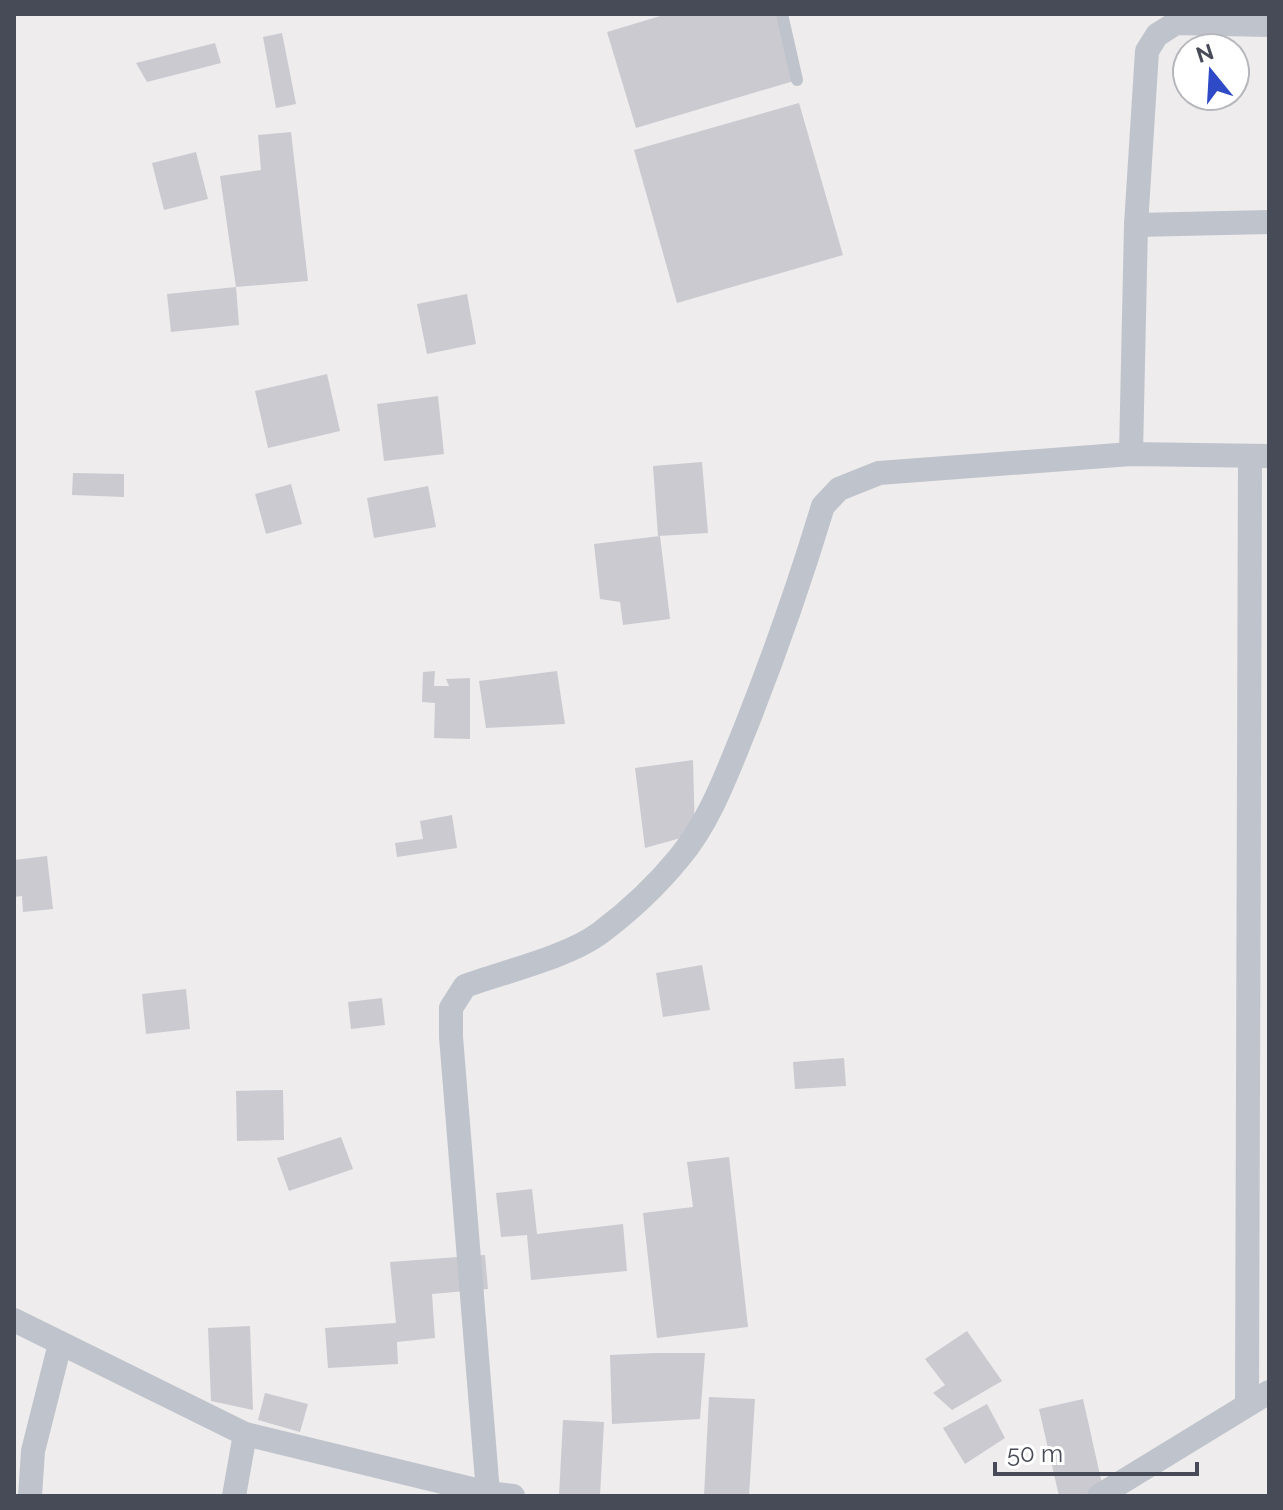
<svg xmlns="http://www.w3.org/2000/svg" width="1283" height="1510" viewBox="0 0 1283 1510" font-family="Raleway,sans-serif">
<style>
.building{fill:#cacad0}
.lines{fill:none;stroke-linecap:round;stroke-linejoin:round}
.lane{stroke:#bfc3cc;stroke-width:12}
.street{stroke:#bfc3cc;stroke-width:24}
</style>
<rect width="100%" height="100%" fill="#eeecec"/>
<!-- building -->
<g class="building">
<path d="M667,14H777L797,80L636,128L607,32Z"/>
<path d="M282,33L296,104L276,108L263,37Z"/>
<path d="M215,43L221,63L147,82L136,63Z"/>
<path d="M799,103L843,255L677,303L634,150Z"/>
<path d="M291,132L308,281L236,287L220,176L261,170L258,135Z"/>
<path d="M196,152L208,199L164,210L152,163Z"/>
<path d="M236,287L239,325L171,332L167,294Z"/>
<path d="M467,294L476,344L427,354L417,304Z"/>
<path d="M327,374L340,431L268,448L255,391Z"/>
<path d="M438,396L444,454L384,461L377,404Z"/>
<path d="M702,462L708,533L658,536L653,466Z"/>
<path d="M73,473L124,474V497L72,495Z"/>
<path d="M291,484L302,524L266,534L255,494Z"/>
<path d="M428,486L436,527L374,538L367,498Z"/>
<path d="M660,536L670,619L623,625L620,602L600,599L594,544Z"/>
<path d="M435,671L434,686H449L446,679L470,678V739L434,738L435,703L422,702L423,672Z"/>
<path d="M557,671L565,724L486,728L479,681Z"/>
<path d="M693,760L695,834L645,848L635,768Z"/>
<path d="M452,815L457,848L397,857L395,843L423,839L420,821Z"/>
<path d="M47,856L53,909L23,912L22,896L14,897V860Z"/>
<path d="M702,965L710,1010L663,1017L656,973Z"/>
<path d="M186,989L190,1029L146,1034L142,994Z"/>
<path d="M382,998L385,1025L351,1029L348,1002Z"/>
<path d="M844,1058L846,1086L795,1089L793,1062Z"/>
<path d="M283,1090L284,1140L237,1141L236,1091Z"/>
<path d="M341,1137L353,1169L289,1191L277,1158Z"/>
<path d="M729,1157L748,1327L657,1338L643,1213L693,1207L687,1162Z"/>
<path d="M532,1189L537,1234L623,1224L627,1271L531,1280L527,1235L501,1237L496,1193Z"/>
<path d="M485,1255L488,1289L432,1294L435,1338L397,1342L398,1364L328,1368L325,1328L396,1323L390,1262Z"/>
<path d="M250,1326L253,1410L211,1401L208,1328Z"/>
<path d="M967,1331L1002,1381L952,1410L933,1393L945,1385L925,1359Z"/>
<path d="M656,1353H705L700,1419L612,1424L610,1355Z"/>
<path d="M265,1393L308,1404L300,1432L258,1420Z"/>
<path d="M709,1397L755,1399L749,1496H704Z"/>
<path d="M1083,1399L1104,1493L1092,1496H1059L1039,1409Z"/>
<path d="M987,1404L1005,1438L965,1464L943,1428Z"/>
<path d="M563,1420L604,1422L600,1496H559Z"/>
</g>
<g class="lines">
<!-- lane -->
<path class="lane" d="M782,14L797,80"/>
<!-- street -->
<g class="street">
<path d="M1136,225L1269,222"/>
<path d="M1131,454L1136,225L1147,51L1157,35L1176,23L1269,25"/>
<path d="M14,1320L245,1434L488,1493L513,1496"/>
<path d="M1247,1403L1250,456"/>
<path d="M488,1493L451,1037V1008L465,986C503,972 568,957 600,933C628,912 657,885 679,858C710,821 727,773 745,729C774,656 800,582 823,506L839,489L879,473L1131,454L1269,456"/>
<path d="M30,1496L33,1451L60,1344"/>
<path d="M234,1496L245,1434"/>
<path d="M1099,1496L1269,1392"/>
</g>
</g>
<!-- border -->
<rect width="1283" height="1510" fill="none" stroke="#474b57" stroke-width="32"/>
<!-- north arrow -->
<g transform="translate(1211 72) rotate(342)"><circle r="38" fill="#ffffff" stroke="#b5b7bc" stroke-width="2"/>
<path d="M0-6L14 30L0 20L-14 30Z" fill="#2e4ac6"/>
<text y="-12" font-size="22" font-weight="bold" text-anchor="middle" fill="#474b57">N</text>
</g>
<!-- scale -->
<path d="M995 1462v12h202v-12" fill="none" stroke="#474b57" stroke-width="4"/>
<text x="1007" y="1462" font-size="24" fill="#474b57" stroke="#ffffff" stroke-width="6" paint-order="stroke">50 m</text>
</svg>
